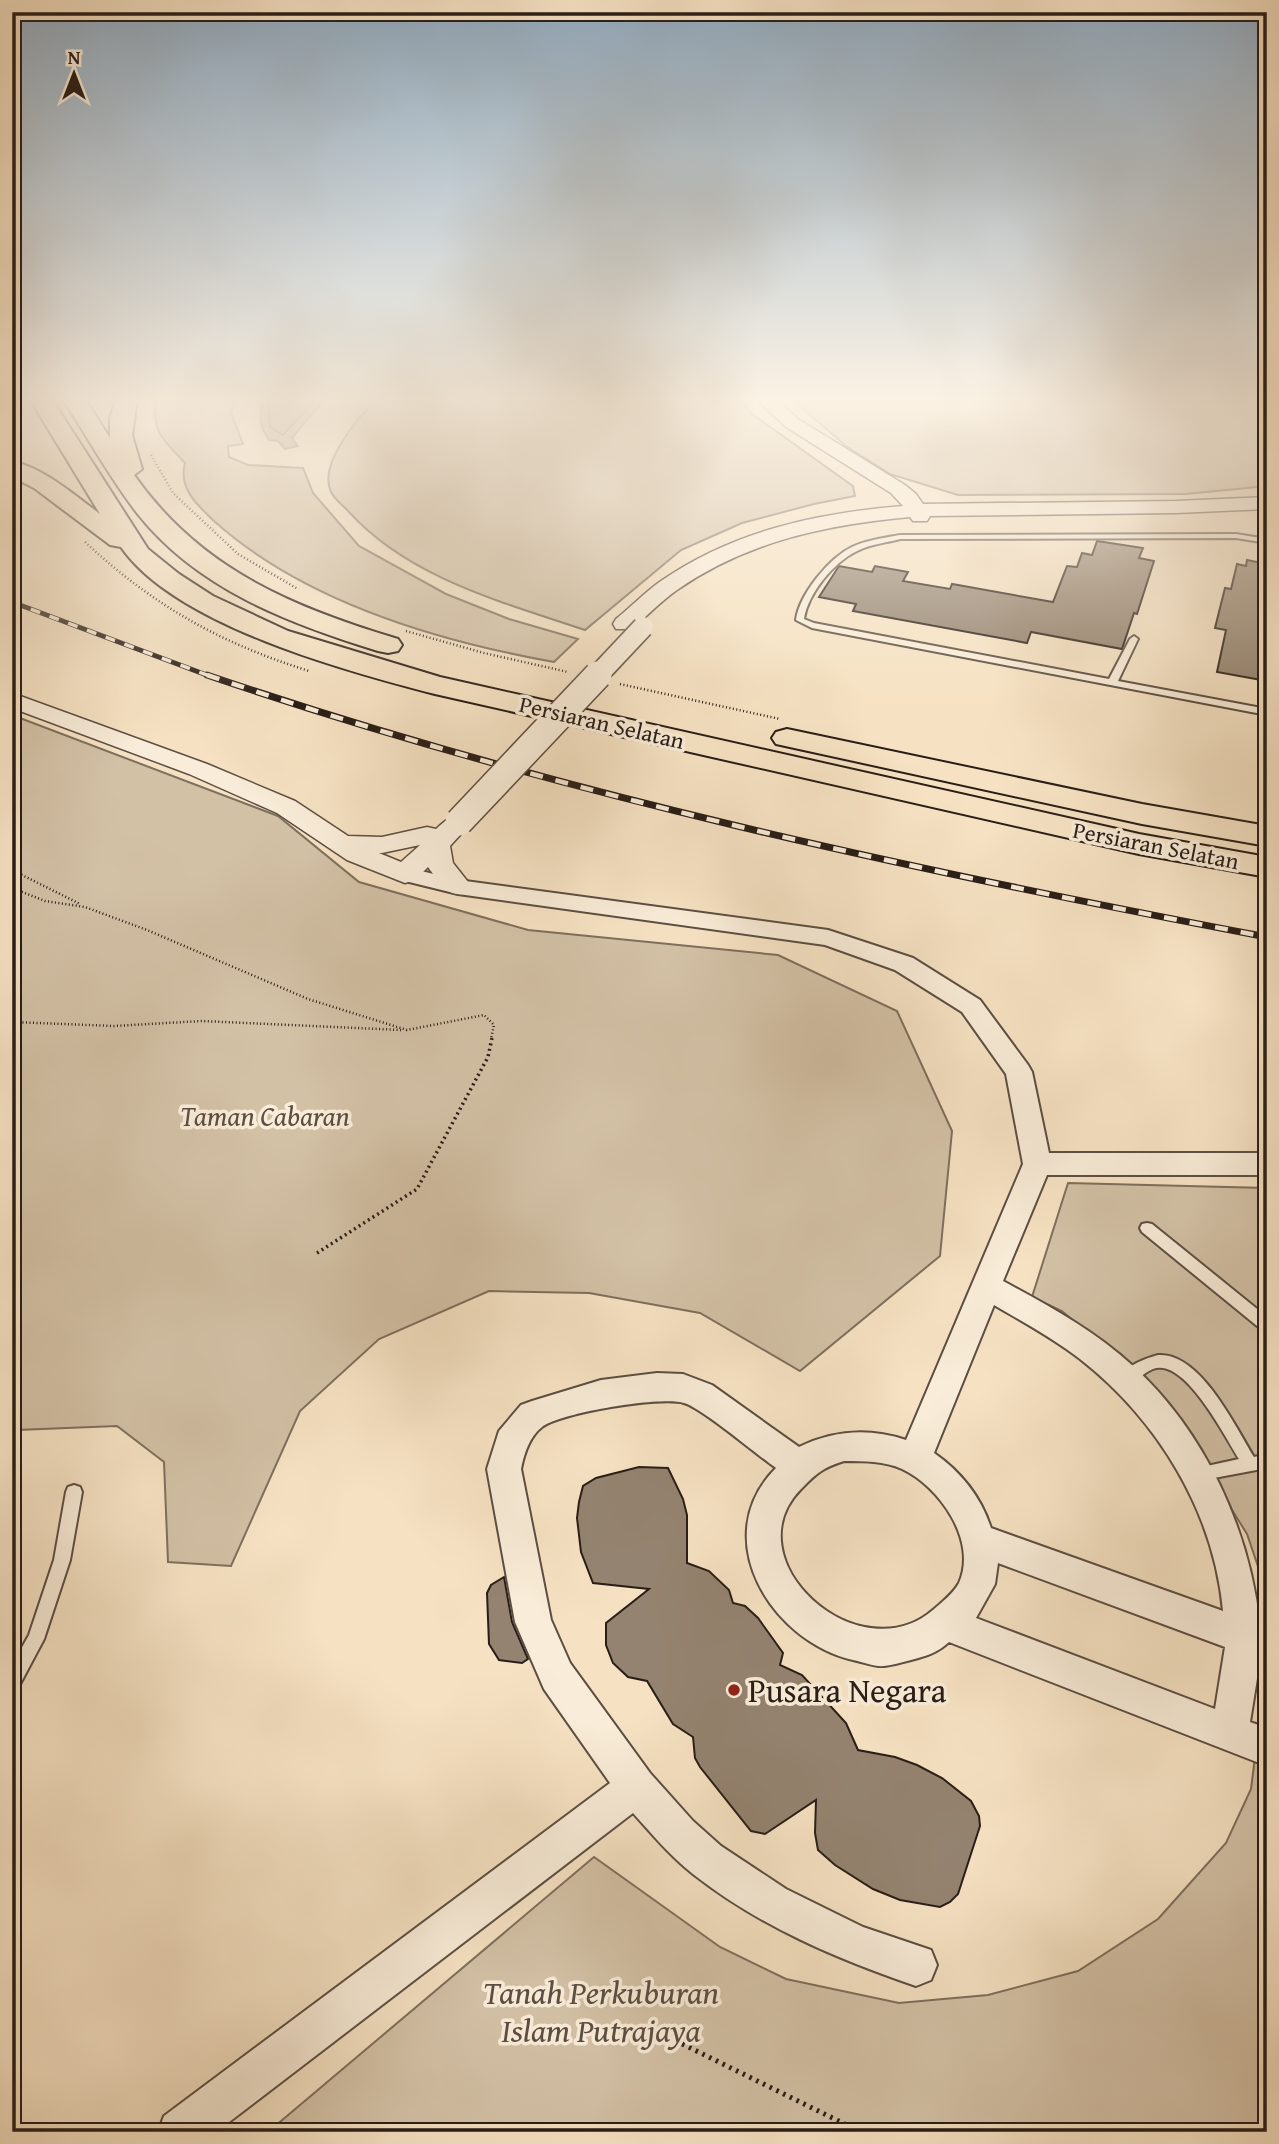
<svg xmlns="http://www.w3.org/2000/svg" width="1279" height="2144" viewBox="0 0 1279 2144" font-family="'Gentium Book Plus',serif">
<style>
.green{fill:#d3c1a6;stroke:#7e6f5e;stroke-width:2}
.water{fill:#b09f89;stroke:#7a6b5b;stroke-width:2}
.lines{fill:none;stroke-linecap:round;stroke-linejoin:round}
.shore{stroke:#6c5e50;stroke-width:2}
.building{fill:#948370;stroke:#291d17;stroke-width:2}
.service-casing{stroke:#5c4e42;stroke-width:4}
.minor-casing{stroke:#5c4e42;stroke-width:4}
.tertiary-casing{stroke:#5c4e42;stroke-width:3}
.primary-casing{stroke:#291d17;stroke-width:4}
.path-far2{stroke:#291d17;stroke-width:2.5;stroke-dasharray:1 2.5;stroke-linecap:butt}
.path-far1{stroke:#291d17;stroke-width:3.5;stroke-dasharray:2 3.5;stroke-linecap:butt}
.path{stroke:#291d17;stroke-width:5;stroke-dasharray:2.5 5;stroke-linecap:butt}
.service{fill:#f9ecd8;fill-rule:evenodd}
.minor{fill:#f9ecd8;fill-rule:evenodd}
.tertiary{fill:#f9ecd8;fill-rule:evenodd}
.primary{fill:#f6e2c3;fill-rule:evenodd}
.rail-far1-casing{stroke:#291d17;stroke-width:5}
.rail-casing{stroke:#291d17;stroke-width:7}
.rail-far1{stroke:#f9ecd8;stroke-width:3.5;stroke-dasharray:10;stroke-linecap:butt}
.rail{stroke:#f9ecd8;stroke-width:4.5;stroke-dasharray:13;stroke-linecap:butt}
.tertiary-bridge-far1-casing{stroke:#5c4e42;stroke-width:23;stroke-linecap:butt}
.tertiary-bridge-casing{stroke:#5c4e42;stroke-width:30;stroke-linecap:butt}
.tertiary-bridge-far1{stroke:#f9ecd8;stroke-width:20}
.tertiary-bridge{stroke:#f9ecd8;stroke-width:27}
.poi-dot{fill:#8f2418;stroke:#f9ecd8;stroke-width:2.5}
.labels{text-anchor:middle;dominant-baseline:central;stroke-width:7;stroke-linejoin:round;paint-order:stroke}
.far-street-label{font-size:23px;fill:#291d17;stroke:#f9ecd8}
.park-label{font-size:28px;font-style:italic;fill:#5c4e42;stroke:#f9ecd8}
.near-poi-label{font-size:33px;fill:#291d17;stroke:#f9ecd8;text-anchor:start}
.near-park-label{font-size:33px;font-style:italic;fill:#5c4e42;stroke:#f9ecd8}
</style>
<rect width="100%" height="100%" fill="#f6e2c3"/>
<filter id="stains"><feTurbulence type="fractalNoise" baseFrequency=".00286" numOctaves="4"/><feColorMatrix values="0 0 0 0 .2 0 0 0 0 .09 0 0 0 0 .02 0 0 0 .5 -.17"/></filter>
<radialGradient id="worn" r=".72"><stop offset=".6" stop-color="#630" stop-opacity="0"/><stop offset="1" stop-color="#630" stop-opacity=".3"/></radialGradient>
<!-- green -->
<g class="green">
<path d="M155,401H234L231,413L243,444L228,446L229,457L248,465L303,468L313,493L359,546L446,594L509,619L578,639L554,662C437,641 303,601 214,521C197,505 178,488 185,463C163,439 153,435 155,401Z"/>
<path d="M376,401H742L752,414L853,486L855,496L814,504L742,523L681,550L585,630C502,602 409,578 349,512C344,506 334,499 331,492C318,465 357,418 376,401Z"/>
<path d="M794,401H1267V486L1186,494L958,495L890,474L846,446Z"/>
<path d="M12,715L278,816L359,882L528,930L778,955L897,1011L952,1131L940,1256L800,1371L700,1313L589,1293L489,1291L379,1339L300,1411L231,1566L168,1562L164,1462L117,1426L17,1430L12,1450Z"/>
<path d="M1068,1183L1267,1188V1593L1247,1534L1189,1441L1117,1358L1062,1311L1032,1297Z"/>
<path d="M1267,1661V2132H268L594,1857L720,1947L786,1979L899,2003L988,1995L1078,1971L1158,1919L1226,1843L1251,1789Z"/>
</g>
<!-- water -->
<path class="water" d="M262,401H323L292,438L298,446L285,449L278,441L269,440C260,428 259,416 262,401Z"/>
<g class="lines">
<!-- shore -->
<path class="shore" d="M268,401L270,427L283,435L314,401"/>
</g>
<!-- building -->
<g class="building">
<path d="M1097,541L1143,548L1139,558L1154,561L1137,614L1134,613L1122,649L1031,632L1027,643L853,611L856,604L819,597L839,566L872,572L875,566L908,572L903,581L950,589L952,584L1053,602L1067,566L1077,567L1082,553L1092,555Z"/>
<path d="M1247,560L1267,564V681L1217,672L1226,630L1215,628L1225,588L1231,589L1237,564L1246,566Z"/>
<path d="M639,1467L668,1468L683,1499L687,1515V1563L709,1571L729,1590L733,1603L745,1606L758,1618L783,1653L780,1665L802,1675L846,1723L858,1750L895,1757L917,1765L942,1778L971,1801L979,1816L980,1826L958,1894L950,1902L940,1907L900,1900L873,1889L835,1865L818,1850L815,1833L816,1800L765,1834L751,1831L700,1767L695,1758L693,1737L673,1724L647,1681L628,1677L613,1663L606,1645V1623L649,1589L593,1583L581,1552L577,1518L579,1502L583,1486L596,1478Z"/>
<path d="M504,1577L512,1622L528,1659L522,1663L499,1660L489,1644L487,1593L491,1585Z"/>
</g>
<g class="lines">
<!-- service casing -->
<g class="service-casing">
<g id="service">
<path d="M1236,534L1267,539V543L1236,538L900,539C886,543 870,544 857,551C834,562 808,593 804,619L814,623L1109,679L1130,639L1134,636L1138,639L1118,681L1267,709V715L812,628L796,620C799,595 829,558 852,547C867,540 884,538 900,535Z"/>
<path d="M1147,1223L1152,1224L1267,1317V1332L1262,1330L1142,1232L1140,1228L1142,1224Z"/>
<path d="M1158,1355C1200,1352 1235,1426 1254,1457L1267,1454V1468L1198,1481L1193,1479L1190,1474L1193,1469L1239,1459C1225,1437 1185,1357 1153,1369C1142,1373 1132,1388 1120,1383L1118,1379C1125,1366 1144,1359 1158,1355Z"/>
<path d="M74,1485L80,1487L82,1492L70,1560L44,1639L18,1688L12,1690V1665L29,1635L54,1560L66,1492L68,1487Z"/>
</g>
</g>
<!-- minor casing -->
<g class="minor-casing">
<path id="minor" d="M405,867L458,880L828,930L913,958L980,1000L1028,1065L1032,1072L1049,1153H1267V1175H1047L1003,1281C1049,1306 1095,1331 1133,1366C1205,1432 1249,1528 1260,1625L1267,1627V1663L1260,1660L1250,1722L1267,1728V1766L949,1642C937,1653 926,1656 911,1660C902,1662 893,1665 884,1666C875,1667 863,1662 853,1660C771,1641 707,1537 776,1468C757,1455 702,1408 684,1403C661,1396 560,1413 542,1427C529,1437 524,1454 521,1469L551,1620L570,1663L650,1773L693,1821L721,1846L786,1889L863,1927L931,1950L937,1965L931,1980L916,1986C837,1959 759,1926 693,1874C670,1856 652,1834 633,1813L216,2132H158L164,2116L610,1783L544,1689L515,1622L487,1469L499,1431L521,1405L532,1401L601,1380L657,1373L683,1374L712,1385L799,1447C834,1430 870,1428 906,1440L1023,1164L1006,1074L962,1012L895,970L825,945L458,894L397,879L394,874L397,869ZM994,1305C1023,1322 1053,1338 1080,1359C1158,1420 1214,1512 1223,1611L991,1528C981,1497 960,1471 934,1453ZM844,1461C863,1461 885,1461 902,1469C939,1486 978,1541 959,1583C953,1594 942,1602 933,1610C859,1674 731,1560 801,1489C817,1473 822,1468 844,1461ZM998,1563L1225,1647L1215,1709L976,1618L995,1584Z"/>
</g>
<!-- tertiary casing -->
<g class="tertiary-casing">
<g id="tertiary">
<path d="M758,401H778L798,419L905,485L916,494L923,504L1176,501L1267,497V509L1176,513L930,516L927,521H913L910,517C825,525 748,541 677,590C661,601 647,616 632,629H616L613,624L616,619C631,607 645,592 661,581C733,531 817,513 903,506L891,493L786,427Z"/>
<path d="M12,693L207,764L295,801L348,836L382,837L427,827L436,829C447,819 453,813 468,816L472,822L450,846L453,863L472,887L468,893C447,899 439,882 428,867L415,880L405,883L347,860L277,813L189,774L12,708ZM420,845L401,862L379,853H382Z"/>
</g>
</g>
<!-- primary casing -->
<g class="primary-casing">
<g id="primary">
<path d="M31,401H53L148,549L179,574L213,596L288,631L440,677L1139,834L1267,857V877L1139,854L435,694C346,671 175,625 121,547L110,545L34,488L12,477V461C45,469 73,494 100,514Z"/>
<path d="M64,401H86L110,438V419L115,401H137L132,435L142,469L134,475C200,569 292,607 398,639L402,645L398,651L388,653L378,651C288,623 197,589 137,513C110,478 88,438 64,401Z"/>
<path d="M787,729L1142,804L1267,826V846L1142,824L776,744L772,738L776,732Z"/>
</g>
</g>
<!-- path-far2 -->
<g class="path-far2">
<path d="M151,455L173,493L238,554L298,589"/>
<path d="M85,542C154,606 220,643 309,671"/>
<path d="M406,631L484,653L568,672"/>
<path d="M620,684L780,719"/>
<path d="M12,870L80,904"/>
<path d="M12,888L45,901L85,907L147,930L308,999L407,1030L484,1015L494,1025L491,1039"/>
<path d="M12,1022L114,1026L202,1021L401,1030"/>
</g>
<!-- path-far1 -->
<path class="path-far1" d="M317,1253L417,1189L488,1057L492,1038"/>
<!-- path -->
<path class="path" d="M662,2034L861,2132"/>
<!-- service -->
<use href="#service" class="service"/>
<!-- minor -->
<use href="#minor" class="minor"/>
<!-- tertiary -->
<use href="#tertiary" class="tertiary"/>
<!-- primary -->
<use href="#primary" class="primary"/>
<!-- rail-far1 casing -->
<g class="rail-far1-casing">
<path id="rail-far1" d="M12,602L212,677"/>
</g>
<!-- rail casing -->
<g class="rail-casing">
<path id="rail" d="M207,675C553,793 908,869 1267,937"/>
</g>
<!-- rail-far1 -->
<use href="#rail-far1" class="rail-far1"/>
<!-- rail -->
<use href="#rail" class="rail"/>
<!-- tertiary-bridge-far1 casing -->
<g class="tertiary-bridge-far1-casing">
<path id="tertiary-bridge-far1" d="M596,677L643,627"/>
</g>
<!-- tertiary-bridge casing -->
<g class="tertiary-bridge-casing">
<path id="tertiary-bridge" d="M459,822L598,675"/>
</g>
<!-- tertiary-bridge-far1 -->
<use href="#tertiary-bridge-far1" class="tertiary-bridge-far1"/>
<!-- tertiary-bridge -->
<use href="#tertiary-bridge" class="tertiary-bridge"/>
</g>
<!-- sky -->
<linearGradient id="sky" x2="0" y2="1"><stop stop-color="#91acc2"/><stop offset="0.57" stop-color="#fbf2e4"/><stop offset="1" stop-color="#fbf2e4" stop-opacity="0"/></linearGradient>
<rect width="1279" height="701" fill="url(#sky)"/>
<!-- markers -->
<circle class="poi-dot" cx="734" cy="1690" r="7"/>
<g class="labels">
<!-- far-street labels -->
<g class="far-street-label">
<text transform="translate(602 722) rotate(13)">Persiaran Selatan</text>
<text transform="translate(1156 845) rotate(11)">Persiaran Selatan</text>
</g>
<!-- park labels -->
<g class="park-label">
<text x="265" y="1115">Taman Cabaran</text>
</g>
<!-- near-poi labels -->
<g class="near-poi-label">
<text x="748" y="1690">Pusara Negara</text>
</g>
<!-- near-park labels -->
<g class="near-park-label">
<text x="601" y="1992">Tanah Perkuburan<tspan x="601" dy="38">Islam Putrajaya</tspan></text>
</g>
</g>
<!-- margin -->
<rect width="1279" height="2144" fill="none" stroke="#f6e2c3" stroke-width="42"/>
<rect x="14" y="14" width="1251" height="2116" fill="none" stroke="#291d17" stroke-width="3.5"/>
<rect x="21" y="21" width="1237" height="2102" fill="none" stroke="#291d17" stroke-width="2"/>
<!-- north arrow -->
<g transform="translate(74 74)" stroke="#f9ecd8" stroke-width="5" paint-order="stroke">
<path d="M0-5L12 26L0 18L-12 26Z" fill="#291d17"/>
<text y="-10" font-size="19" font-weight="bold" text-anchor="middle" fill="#291d17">N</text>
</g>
<rect width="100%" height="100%" filter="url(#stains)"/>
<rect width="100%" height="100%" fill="url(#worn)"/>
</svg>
